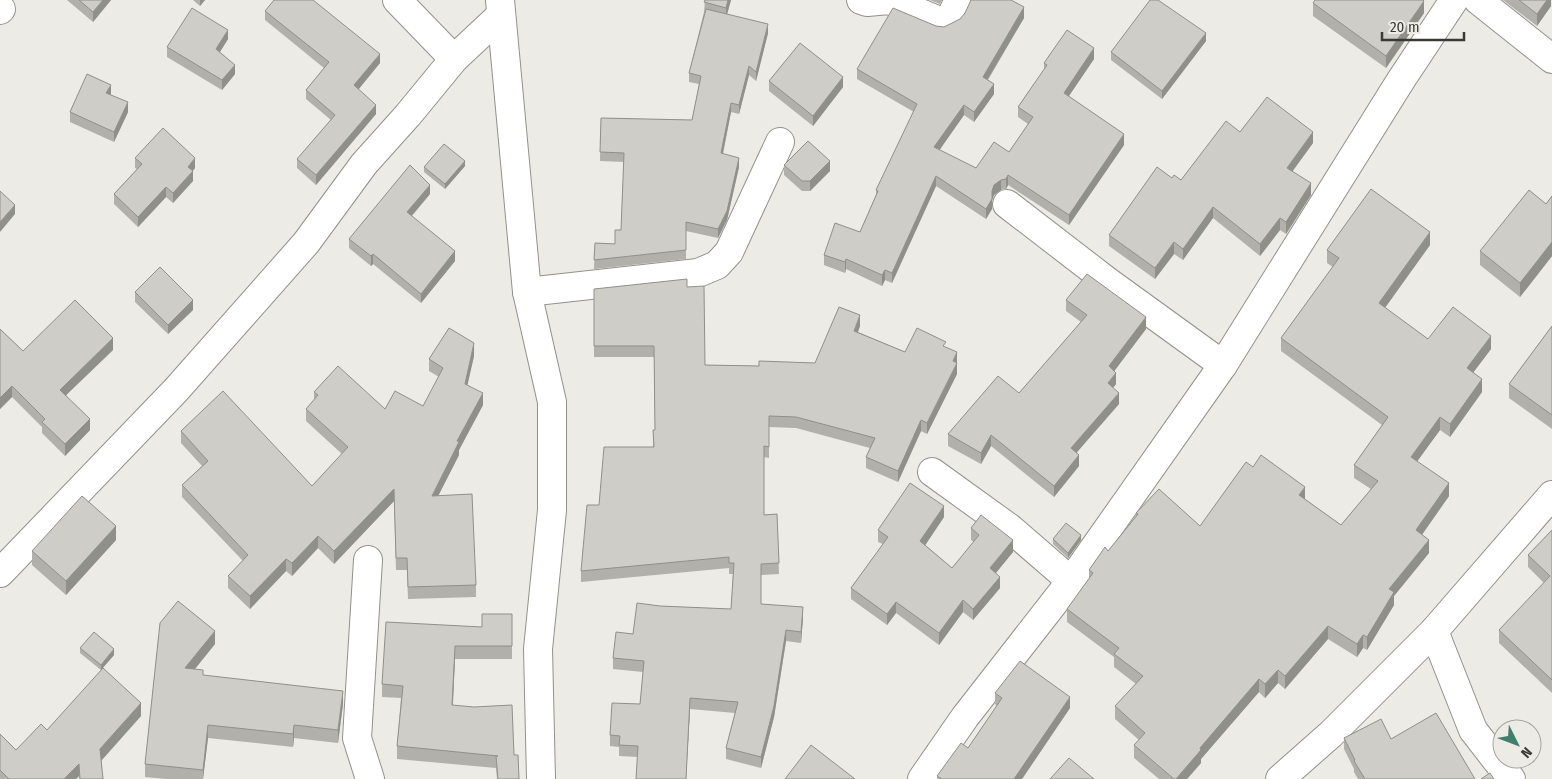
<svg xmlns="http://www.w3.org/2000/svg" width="1552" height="779" viewBox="0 0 1552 779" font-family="'Fira Sans Condensed',sans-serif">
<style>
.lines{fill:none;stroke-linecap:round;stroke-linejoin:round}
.minor-casing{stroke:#93918c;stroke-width:30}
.minor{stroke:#fff;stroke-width:28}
.wall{fill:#b1b0ab}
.shaded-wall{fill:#90908b}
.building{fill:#cecdc7;stroke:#90908b}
</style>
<rect width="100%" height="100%" fill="#ecebe5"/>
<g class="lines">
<!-- minor casing -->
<g class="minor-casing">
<g id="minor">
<path d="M397,0L454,59"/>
<path d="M500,0L527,292L552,402V510L538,649L541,779"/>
<path d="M861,0L867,2L889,0L942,22L951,16L959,0"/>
<path d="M1478,0L1552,59"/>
<path d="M0,10L1,9"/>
<path d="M1007,204L1107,281L1223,365"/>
<path d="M527,292L698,273L717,265L729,252L780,142"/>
<path d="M932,472L1011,529L1071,581"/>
<path d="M368,560L357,738L370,779"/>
<path d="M0,573L176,390L306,243L364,164L408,115L454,59L501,15"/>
<path d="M1434,631L1473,730L1511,779"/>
<path d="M922,779L965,717L1071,581L1223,365L1401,80L1454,0"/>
<path d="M1280,779L1331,734L1434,631L1552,495"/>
</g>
</g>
<!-- minor -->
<use href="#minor" class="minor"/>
</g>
<!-- wall -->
<g class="wall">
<path d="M67,0H111L93,22Z"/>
<path d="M193,0H205L200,6Z"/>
<path d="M705,0H731L727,14L768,33L756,81L749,75L739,114L731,112L723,154L739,167L727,220L718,238L686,231V259L594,269L595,243L615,244L621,230L624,162L600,161L601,118L692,120L699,84L689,82V73L704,12Z"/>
<path d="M930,0H942L940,4Z"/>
<path d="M1503,0H1551V6L1537,26Z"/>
<path d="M1313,3L1424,13L1386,68L1313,16Z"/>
<path d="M265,11L380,63L358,89L376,114L316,185L297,168V159L331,120L306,99V90L324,68L265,20Z"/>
<path d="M965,13L1024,18L988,80L994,94L974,122L964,115L939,150L976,168L1009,152L1028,124L1018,117V107L1044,70V63L1094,59L1069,96L1124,145L1069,225L1008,185L1006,189L1001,190L994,195L992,200V209L986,219L936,186L892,283L885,280L882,286L846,269L845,273L824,265V255L860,232L876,195V190L914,112L857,79V69L936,26L944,27L960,19Z"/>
<path d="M228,39L220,52L235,74L222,90L167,57V47Z"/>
<path d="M1206,41L1162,99L1111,60V52Z"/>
<path d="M769,81L843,87L813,126L769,91Z"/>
<path d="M111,95L128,112L114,142L70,122V112Z"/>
<path d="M1240,132L1313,143L1292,171L1311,195L1286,234L1280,230L1260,256L1213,218L1183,260L1174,254L1155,279L1109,246V235L1172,178L1181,180Z"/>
<path d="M135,158L195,168L193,171V181L173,203L166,197L138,227L114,204V194L137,169L135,168Z"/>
<path d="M784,165L830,171L810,191H802L784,175Z"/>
<path d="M465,166L445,189L424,172V167Z"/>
<path d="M430,194L412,216L455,261L421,303L373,264L371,266L349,248V239Z"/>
<path d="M1552,196V256L1520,297L1480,265V251L1546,204Z"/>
<path d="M1430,245L1385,308L1428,339L1491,349L1473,372L1482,392L1450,437L1440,430L1417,461L1449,496L1422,535L1429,553L1394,596V605L1367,650L1363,648L1357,657L1328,639L1285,689L1278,683L1265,698L1259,692L1201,759V763L1187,779H1159L1134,758V745L1139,740L1115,719V706L1136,684L1114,667V657L1067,622V609L1089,579V570L1108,551L1136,516V513L1200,526L1253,467L1305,499L1341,525L1371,489L1354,478V465L1382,425L1281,351V338L1333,267L1327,263V250Z"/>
<path d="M687,287L705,365L759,366L815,363L860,326L858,332L905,352L946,347L957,363V374L927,434L921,431L898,482L866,468V457L870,448L796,428L769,427V458L764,457V515L777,514L779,574L761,575V604L803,618L801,643L786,641L774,717L761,768L726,759V748L735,713L690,709L686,779H636L638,757L619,756V747L610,746V735L640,704L643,672L613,669V658L633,634L660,606L731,609L733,574H729V568L581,582V571L599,505L653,447V430H655L654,357H594V289Z"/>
<path d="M135,292L193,310L168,334L135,302Z"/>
<path d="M1066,300L1146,329L1114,371L1116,384L1113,388L1119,404L1077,452L1079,466L1054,497L991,446L981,464L948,446V434L1019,393L1081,322L1066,311Z"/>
<path d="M1552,326V429L1509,398V384Z"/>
<path d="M0,329L23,351L113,350L66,395L90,430L65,456L42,433V427L12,397L0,409Z"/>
<path d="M474,356L467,385L483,405L459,450V455L438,496L476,585V597L408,599L407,570H396L394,501L334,564L318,548L292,576L286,571L250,609L228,588V576L243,561L182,497V485L202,466L181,443V431L312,486L342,454L306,421V409L314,400V392L385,409L423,406L439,377L429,371V359Z"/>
<path d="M944,517L925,545L952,568L974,542L971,540V528L1013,552L996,573L1000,588L973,620L963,612L939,645L896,613L887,625L851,599V588L883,544L878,542V530Z"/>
<path d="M1552,530V693L1499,643V630L1544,583L1528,567V555Z"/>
<path d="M1053,539L1081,540L1068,558L1053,544Z"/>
<path d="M116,540L66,595L32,565V551Z"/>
<path d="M512,614V659H455L453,705L514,755L519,779H497L496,768L397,759V746L401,698L382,697V684Z"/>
<path d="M160,623L215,644L195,669L203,675L343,704L338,743L294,738L293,747L208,738L203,779H166L145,777V764Z"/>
<path d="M80,648L114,655L101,670L80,653Z"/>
<path d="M995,693L1070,708L1022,779H937V776L968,748L997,706L995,704Z"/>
<path d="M141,716L101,761L103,779H79V776L76,779H0V734L16,750L47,730Z"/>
<path d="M1344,738L1391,739L1475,779H1358L1354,772V769L1344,749Z"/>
</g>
<!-- shaded-wall -->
<g class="shaded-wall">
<path d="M103,0H111L93,22V12Z"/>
<path d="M200,0H205L200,6Z"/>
<path d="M728,0H731L726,18V8Z"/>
<path d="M1547,0H1551V6L1537,26V14Z"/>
<path d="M1424,1V13L1386,68V56Z"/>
<path d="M1024,7V18L983,87V77Z"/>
<path d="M768,24V33L756,81V72Z"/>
<path d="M228,30V39L216,58V49Z"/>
<path d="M1206,33V41L1162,99V91Z"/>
<path d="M1094,48V59L1064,103V93Z"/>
<path d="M380,54V63L354,95V85Z"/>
<path d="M235,65V74L222,90V80Z"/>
<path d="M749,66V75L739,114V105Z"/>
<path d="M843,77V87L813,126V116Z"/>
<path d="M994,84V94L974,122V112Z"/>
<path d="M111,85V95L106,93Z"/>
<path d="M128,102V112L114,142V132Z"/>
<path d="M731,103V112L721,162V153Z"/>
<path d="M376,105V114L316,185V175Z"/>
<path d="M964,105V115L934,158V147Z"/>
<path d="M1313,132V143L1287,179V168Z"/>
<path d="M1124,134V145L1069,225V215Z"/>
<path d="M195,158V168L188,176V167Z"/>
<path d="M739,158V167L727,220L718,238V229Z"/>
<path d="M465,161V166L445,189V184Z"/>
<path d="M830,161V171L810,191V181Z"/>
<path d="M193,171V181L173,203V193Z"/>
<path d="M1008,175V185L1006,189V179Z"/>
<path d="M936,176V186L892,283V273Z"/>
<path d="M1001,180V190L994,195L992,200V209L986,219V209L994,185Z"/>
<path d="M1311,183V195L1286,234V222Z"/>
<path d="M430,185V194L407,221V212Z"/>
<path d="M166,187V197L138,227V217Z"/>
<path d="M15,205V214L0,232V222Z"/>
<path d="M1213,207V218L1183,260V249Z"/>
<path d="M1280,218V230L1260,256V244Z"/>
<path d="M1430,232V245L1379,316V303Z"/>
<path d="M1174,242V254L1155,279V268Z"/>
<path d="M1552,242V256L1520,297V283Z"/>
<path d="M455,251V261L421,303V294Z"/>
<path d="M373,254V264L371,266V256Z"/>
<path d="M846,259V269L845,273V262Z"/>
<path d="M885,270V280L882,286V275Z"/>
<path d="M193,300V310L168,334V325Z"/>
<path d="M860,315V326L854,342V331Z"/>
<path d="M1146,317V329L1109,378V366Z"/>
<path d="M1491,336V349L1467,381V368Z"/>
<path d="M113,338V350L60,401V390Z"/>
<path d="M474,343V356L465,396V384Z"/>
<path d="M957,352V363L953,361Z"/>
<path d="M957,363V374L927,434V423Z"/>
<path d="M1116,373V384L1108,394V383Z"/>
<path d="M1482,379V392L1450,437V424Z"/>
<path d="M12,386V397L0,409V398Z"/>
<path d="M483,393V405L459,450V455L432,508V496L457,441Z"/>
<path d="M1119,393V404L1071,459V448Z"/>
<path d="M1440,417V430L1411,470V457Z"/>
<path d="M90,419V430L65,456V444Z"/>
<path d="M921,420V431L898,482V471Z"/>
<path d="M991,435V446L981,464V453Z"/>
<path d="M1079,455V466L1054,497V486Z"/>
<path d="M1449,483V496L1416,543V530Z"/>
<path d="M1305,487V500L1299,495Z"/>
<path d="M394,489V501L334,564V551Z"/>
<path d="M944,506V517L920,553V541Z"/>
<path d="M116,526V540L66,595V581Z"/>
<path d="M1081,535V540L1068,558V553Z"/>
<path d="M318,536V548L292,576V563Z"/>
<path d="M1013,540V552L990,580V568Z"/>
<path d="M1429,540V553L1394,596V605L1367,650V637L1389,589Z"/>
<path d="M286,559V571L250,609V596Z"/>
<path d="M1000,577V588L973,620V609Z"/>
<path d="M963,600V612L939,645V633Z"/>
<path d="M896,602V613L887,625V614Z"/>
<path d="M803,607V618L801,643V632Z"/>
<path d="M1328,626V639L1285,689V676Z"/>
<path d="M786,630V641L774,717L761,768V757Z"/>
<path d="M215,631V644L185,681V668Z"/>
<path d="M1363,635V648L1357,657V644Z"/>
<path d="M455,646V659L452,718V705Z"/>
<path d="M114,649V655L101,670V665Z"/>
<path d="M1278,670V683L1265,698V684Z"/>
<path d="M1259,679V692L1201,759V763L1187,779H1176L1200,748Z"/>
<path d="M343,691V704L338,743V730Z"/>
<path d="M1070,697V708L1022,779H1014Z"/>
<path d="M690,698V709L686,779Z"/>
<path d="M141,703V716L100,762V749Z"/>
<path d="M208,725V738L203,779V770Z"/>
<path d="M294,725V738L293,747V734Z"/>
<path d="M79,764V776L76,779H64Z"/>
</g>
<!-- building -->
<g class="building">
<path d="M79,0H103L93,12Z"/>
<path d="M274,0H313L380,54L354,85L376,105L316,175L297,159L335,115L306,90L329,62L265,11Z"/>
<path d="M705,0H728L726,8L704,2Z"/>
<path d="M971,0H1011L1024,7L983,77L994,84L974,112L964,105L934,147L976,168L994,142L1009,152L1033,117L1018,107L1047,65L1044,63L1067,30L1094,48L1064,93L1124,134L1069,215L1008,175L1006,179L1001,180L994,185L992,191V199L986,209L936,176L892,273L885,270L882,275L846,259L845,262L824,255L835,223L860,232L878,191L876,190L917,104L857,69L893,8L936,26L944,27L960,19L965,13Z"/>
<path d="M1150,0H1158L1206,33L1162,91L1111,52Z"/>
<path d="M1315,0H1423L1424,1L1386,56L1313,3Z"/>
<path d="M1519,0H1547L1537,14Z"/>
<path d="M192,8L228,30L216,49L235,65L222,80L167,47Z"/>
<path d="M706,9L768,24L756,72L749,66L739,105L731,103L721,153L739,158L727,211L718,229L686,222V250L594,260L595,243L615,244V230H621L624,153L600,152L601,118L692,120L701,76L689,73Z"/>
<path d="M800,43L843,77L813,116L769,81Z"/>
<path d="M87,74L111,85L106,93L128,102L114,132L70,112Z"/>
<path d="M1267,97L1313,132L1287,168L1311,183L1286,222L1280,218L1260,244L1213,207L1183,249L1174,242L1155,268L1109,235L1157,167L1172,178L1174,175L1181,180L1226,121L1240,132Z"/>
<path d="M163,128L195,158L188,167L193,171L173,193L166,187L138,217L114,194L142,164L135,158Z"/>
<path d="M808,141L830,161L810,181H802L784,165Z"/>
<path d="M444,144L465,161L445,184L424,167Z"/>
<path d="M410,165L430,185L407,212L455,251L421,294L373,254L371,256L349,239Z"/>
<path d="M1371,189L1430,232L1379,303L1428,339L1453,307L1491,336L1467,368L1482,379L1450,424L1440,417L1411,457L1449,483L1416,530L1429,540L1389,589L1394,592L1367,637L1363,635L1357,644L1328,626L1285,676L1278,670L1265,684L1259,679L1200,748L1201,750L1176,779H1174L1134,745L1145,733L1115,706L1143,676L1114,654L1119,648L1067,609L1093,573L1089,570L1105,547L1108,551L1138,514L1136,513L1159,489L1200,526L1246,462L1253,467L1261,455L1305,487L1299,495L1341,525L1378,481L1354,465L1388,417L1281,338L1339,258L1327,250Z"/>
<path d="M1529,190L1546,204L1552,196V242L1520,283L1480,251Z"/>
<path d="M0,191L15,205L0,222Z"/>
<path d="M160,267L193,300L168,325L135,292Z"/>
<path d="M1087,274L1146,317L1109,366L1116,373L1108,383L1119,393L1071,448L1079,455L1054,486L991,435L981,453L948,434L998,376L1019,393L1087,315L1066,300Z"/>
<path d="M687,279V287L704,286L705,365L759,366V361L815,363L839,307L860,315L854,331L905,352L917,328L946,342L943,346L957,352L953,361L957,363L927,423L921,420L898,471L866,457L875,438L796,417L769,416V447L764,446V515L777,514L779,563L761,564V604L803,607L801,632L786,630L774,706L761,757L726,748L738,702L690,698L686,779H636L638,746L619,745L620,736L610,735L612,703L640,704L644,661L613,658L616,632L633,634L637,603L660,606L731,609L734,563H729V557L581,571L587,505H599L604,447H654L653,430H655L654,346H594V289Z"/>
<path d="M75,300L113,338L60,390L90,419L65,444L42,422L45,419L12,386L0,398V329L23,351Z"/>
<path d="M1552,326V415L1509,384Z"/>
<path d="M449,328L474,343L465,384L483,393L457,441L459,442L432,496L472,494L476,585L408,587L407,558H396L394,489L334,551L318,536L292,563L286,559L250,596L228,576L248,555L182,485L208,461L181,431L223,391L312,486L348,447L306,409L318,395L314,392L338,366L385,409L395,391L423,406L443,368L429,359Z"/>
<path d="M910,483L944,506L920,541L952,568L979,535L971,528L981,515L1013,540L990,568L1000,577L973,609L963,600L939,633L896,602L887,614L851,588L888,537L878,530Z"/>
<path d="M82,496L116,526L66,581L32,551Z"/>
<path d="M1066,523L1081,535L1068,553L1053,539Z"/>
<path d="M1552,530V680L1499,630L1550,576L1528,555Z"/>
<path d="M178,601L215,631L185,668L203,670V675L343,691L338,730L294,725L293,734L208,725L203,770L145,764L160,623Z"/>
<path d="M482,614H512V646H455L452,705L474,707L512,705L514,755H518L519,779H498L496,756H498L397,746L403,686L382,684L386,622L482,627Z"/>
<path d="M94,632L114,649L101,665L80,648Z"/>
<path d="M1020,661L1070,697L1014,779H942L937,776L961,743L968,748L1002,698L995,693Z"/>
<path d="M103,668L141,703L100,749L103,779H80L79,764L64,779H9L0,770V734L16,750L41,724L47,730Z"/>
<path d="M1436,713L1475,779H1365L1354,761L1355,760L1344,738L1381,719L1391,739Z"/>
<path d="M811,745L855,779H785Z"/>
<path d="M1069,758L1094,779H1050Z"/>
<path d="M1490,773L1494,779H1481Z"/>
</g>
<!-- north arrow -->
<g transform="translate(1517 744) rotate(132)"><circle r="24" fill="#ecebe5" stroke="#a4a49f"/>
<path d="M0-4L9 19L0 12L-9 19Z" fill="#407f6d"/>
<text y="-8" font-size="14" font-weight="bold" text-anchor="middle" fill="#393936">N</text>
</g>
<!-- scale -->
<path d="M1382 32v8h82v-8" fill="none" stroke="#393936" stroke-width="2.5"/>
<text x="1390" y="32" font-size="15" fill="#393936" stroke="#ecebe5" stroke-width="4" paint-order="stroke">20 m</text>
</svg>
